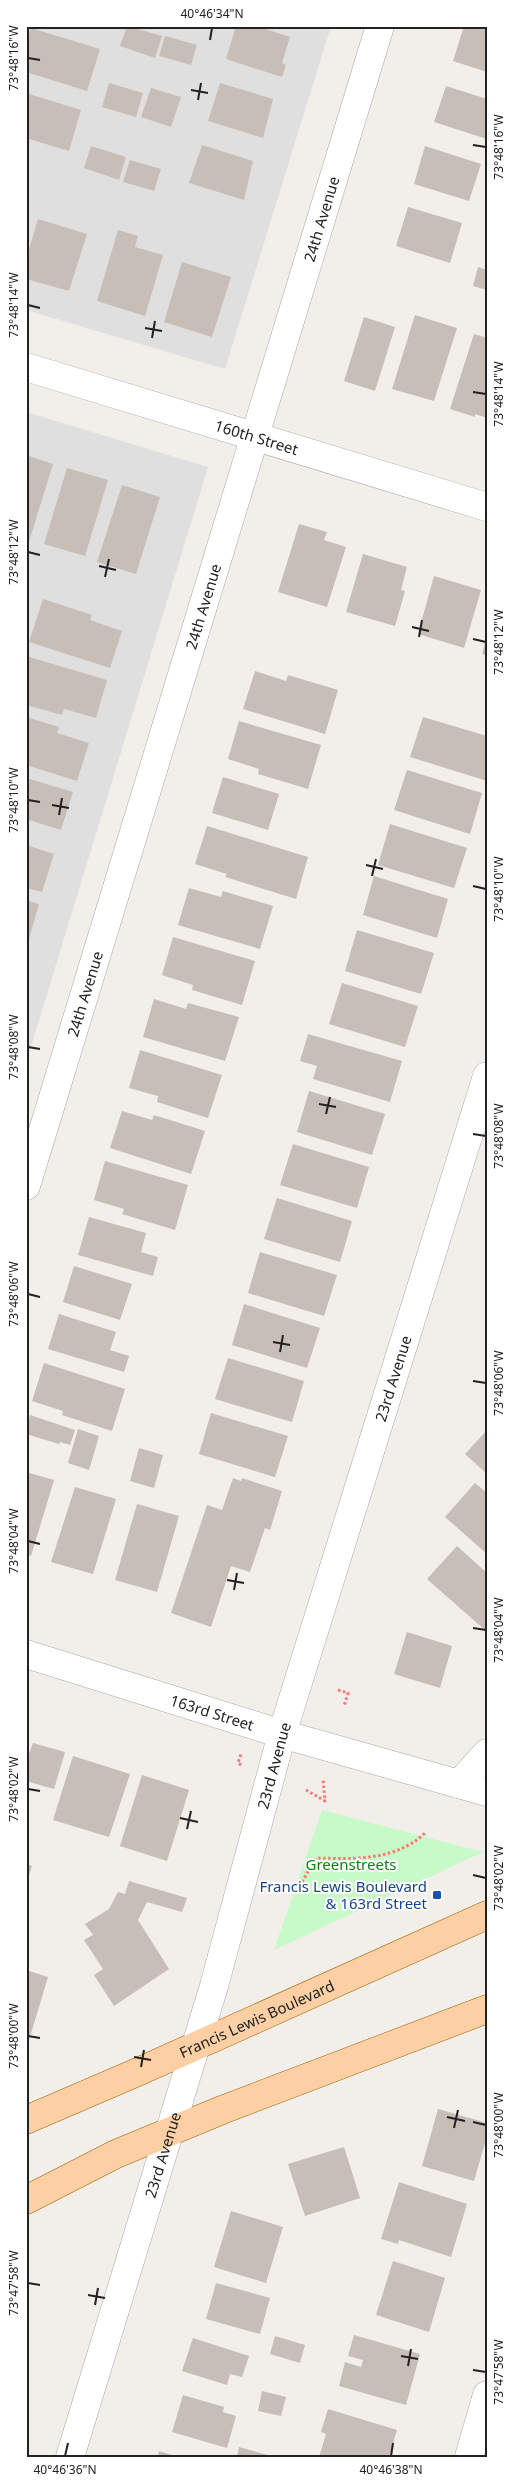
<svg xmlns="http://www.w3.org/2000/svg" width="513" height="2483" viewBox="0 0 513 2483" font-family="'Noto Sans',sans-serif">
<style>
.residential{fill:#e0dfdf}
.park{fill:#c8fac9}
.building{fill:#c7beb8}
.lines{fill:none;stroke-linecap:round;stroke-linejoin:round}
.minor-casing{stroke:#a9a9a9;stroke-width:29}
.tertiary-casing{stroke:#a9a9a9;stroke-width:29}
.primary-casing{stroke:#a06000;stroke-width:29}
.path{stroke:#fa7772;stroke-width:3;stroke-dasharray:2.5 2.5;stroke-linecap:butt}
.minor{stroke:#fff;stroke-width:28}
.tertiary{stroke:#fff;stroke-width:28}
.primary{stroke:#fcd0a4;stroke-width:28}
.ticks{fill:none;stroke:#222;stroke-width:2}
.transit-dot{fill:#1a4fb4;stroke:#fff;stroke-width:2}
.labels{text-anchor:middle;dominant-baseline:central;stroke-width:4;stroke-linejoin:round;paint-order:stroke}
.street-label{font-size:15px;fill:#222;stroke:#fff}
.park-label{font-size:15px;fill:#0c840e;stroke:#fff}
.transit-label{font-size:15px;fill:#164399;stroke:#fff;text-anchor:end}
.neatline{fill:none;stroke:#222;stroke-width:2}
.ticks-label{font-size:12px;text-anchor:middle;fill:#222}
</style>
<rect width="100%" height="100%" fill="#f2eee9"/>
<!-- residential -->
<g class="residential">
<path d="M26,26H331L225,369L26,310Z"/>
<path d="M26,412L208,467L26,1063Z"/>
</g>
<!-- park -->
<path class="park" d="M322,1810L483,1852L274,1950Z"/>
<!-- building -->
<g class="building">
<path d="M127,26L162,36L155,58L120,46Z"/>
<path d="M236,26H256L290,37L282,63L286,65L282,77L226,59Z"/>
<path d="M464,26L487,28V72L453,61Z"/>
<path d="M31,28L100,49L87,91L26,72V44Z"/>
<path d="M165,36L197,45L191,65L159,56Z"/>
<path d="M109,83L143,93L136,117L102,107Z"/>
<path d="M220,83L273,99L263,138L208,121Z"/>
<path d="M446,86L487,99V139L434,122Z"/>
<path d="M151,88L181,97L171,127L141,117Z"/>
<path d="M26,93L81,110L69,151L26,138Z"/>
<path d="M202,145L253,161L244,200L189,183Z"/>
<path d="M91,146L126,157L119,180L84,168Z"/>
<path d="M425,146L481,164L469,201L414,184Z"/>
<path d="M130,160L161,169L154,191L123,182Z"/>
<path d="M408,207L462,223L450,263L396,246Z"/>
<path d="M38,219L87,234L69,291L26,279V260Z"/>
<path d="M118,230L138,236L135,247L163,255L145,316L97,301Z"/>
<path d="M182,262L231,277L212,337L164,322Z"/>
<path d="M478,267L487,270V290L473,286Z"/>
<path d="M415,315L457,328L434,401L392,389Z"/>
<path d="M364,317L395,327L375,391L344,381Z"/>
<path d="M474,334L487,338V418L475,414V417L450,409Z"/>
<path d="M26,455L53,464L27,548H26Z"/>
<path d="M67,468L108,480L85,556L44,544Z"/>
<path d="M122,485L160,497L136,574L97,562Z"/>
<path d="M299,524L327,532L324,540L346,547L327,607L278,592Z"/>
<path d="M363,554L407,567L401,590L405,591L395,626L346,612Z"/>
<path d="M434,576L481,590L464,648L418,634Z"/>
<path d="M43,599L92,615L90,620L122,631L110,668L29,642Z"/>
<path d="M486,640H487V655L482,654Z"/>
<path d="M26,656L107,680L96,718L64,709L62,715L26,705Z"/>
<path d="M255,671L286,681L288,675L338,690L325,734L243,709Z"/>
<path d="M26,717L59,727L57,733L89,743L77,781L26,765Z"/>
<path d="M423,717L487,736V781L410,757Z"/>
<path d="M239,721L321,745L308,789L258,774L259,769L228,759Z"/>
<path d="M407,770L482,793L470,834L394,810Z"/>
<path d="M223,777L279,794L268,830L212,813Z"/>
<path d="M26,778L73,792L61,830L29,820L26,829Z"/>
<path d="M390,824L467,848L454,888L378,865Z"/>
<path d="M207,826L308,857L296,899L225,877L227,874L195,864Z"/>
<path d="M26,845L54,854L42,892L26,888Z"/>
<path d="M374,876L448,899L437,938L363,915Z"/>
<path d="M189,888L221,897L223,891L273,906L260,949L178,925Z"/>
<path d="M26,900L39,904L27,946H26Z"/>
<path d="M357,930L434,953L421,994L345,971Z"/>
<path d="M173,937L255,961L242,1005L192,990L193,985L162,975Z"/>
<path d="M342,983L418,1006L405,1047L329,1024Z"/>
<path d="M154,999L186,1009L188,1003L239,1017L225,1061L143,1037Z"/>
<path d="M308,1034L402,1061L390,1102L313,1079L317,1066L300,1061Z"/>
<path d="M140,1050L222,1075L208,1118L157,1102L158,1096L129,1088Z"/>
<path d="M309,1091L385,1114L372,1155L297,1132Z"/>
<path d="M122,1111L152,1120L154,1115L205,1131L191,1174L110,1148Z"/>
<path d="M293,1144L369,1167L357,1208L280,1185Z"/>
<path d="M105,1161L188,1185L175,1230L122,1214L124,1209L94,1200Z"/>
<path d="M277,1198L352,1221L340,1262L264,1239Z"/>
<path d="M89,1217L146,1233L141,1252L158,1257L153,1276L78,1255Z"/>
<path d="M260,1252L337,1275L324,1316L248,1293Z"/>
<path d="M74,1266L132,1284L120,1320L63,1302Z"/>
<path d="M244,1304L320,1328L307,1368L232,1345Z"/>
<path d="M59,1314L116,1332L110,1350L129,1356L124,1372L48,1349Z"/>
<path d="M228,1358L304,1381L292,1422L215,1399Z"/>
<path d="M44,1363L125,1389L112,1431L62,1415L63,1411L32,1401Z"/>
<path d="M211,1413L288,1436L275,1477L199,1454Z"/>
<path d="M30,1415L75,1430L70,1445L60,1442L59,1444L26,1434Z"/>
<path d="M78,1429L99,1436L89,1470L68,1463Z"/>
<path d="M487,1430V1474L465,1454Z"/>
<path d="M139,1448L163,1455L154,1488L130,1481Z"/>
<path d="M26,1472L54,1480L31,1556L26,1554Z"/>
<path d="M233,1478L241,1481L242,1478L282,1491L270,1530L265,1528L250,1572L231,1566L211,1627L171,1613L207,1505L222,1510Z"/>
<path d="M475,1483L487,1493V1554L445,1517Z"/>
<path d="M75,1487L116,1499L93,1574L51,1562Z"/>
<path d="M137,1504L179,1516L157,1592L115,1580Z"/>
<path d="M457,1546L487,1573L486,1631L427,1579Z"/>
<path d="M407,1632L452,1646L440,1688L394,1674Z"/>
<path d="M33,1743L65,1752L54,1789L26,1781V1762Z"/>
<path d="M73,1756L130,1774L109,1837L53,1820Z"/>
<path d="M142,1775L189,1790L167,1861L120,1846Z"/>
<path d="M26,1864L32,1866L27,1882H26Z"/>
<path d="M129,1881L187,1898L182,1912L147,1902L138,1920L169,1969L114,2006L94,1975L103,1969L84,1940L93,1935L85,1924L109,1909L118,1892L125,1894Z"/>
<path d="M26,1970L48,1977L29,2040H26Z"/>
<path d="M438,2109L487,2123V2136L474,2181L422,2166Z"/>
<path d="M344,2147L360,2198L305,2216L288,2164Z"/>
<path d="M399,2182L467,2204L451,2257L399,2240L398,2244L381,2239Z"/>
<path d="M231,2211L283,2227L266,2283L214,2267Z"/>
<path d="M393,2261L445,2278L429,2332L376,2315Z"/>
<path d="M216,2283L270,2298L260,2334L206,2319Z"/>
<path d="M354,2335L420,2354L406,2405L339,2386L345,2362L361,2367L363,2360L348,2356Z"/>
<path d="M275,2336L305,2345L300,2363L270,2354Z"/>
<path d="M193,2338L249,2356L242,2377L230,2374L227,2385L182,2371Z"/>
<path d="M262,2391L286,2397L281,2416L258,2411Z"/>
<path d="M183,2395L224,2407L223,2412L236,2416L227,2448L172,2432Z"/>
<path d="M328,2409L397,2430L389,2457H319L326,2434L321,2432Z"/>
<path d="M239,2447L271,2456V2457H237Z"/>
<path d="M159,2451L175,2456V2457H158Z"/>
</g>
<g class="lines">
<!-- minor casing -->
<g class="minor-casing">
<g id="minor">
<path id="s1" d="M26,1186L380,26"/>
<path id="s2" d="M26,1654L282,1734L487,1792"/>
<path d="M459,1784L487,1753"/>
<path id="s3" d="M70,2457L214,1986L282,1734L487,1076"/>
<path d="M469,2457L487,2395"/>
</g>
</g>
<!-- tertiary casing -->
<g class="tertiary-casing">
<g id="tertiary">
<path id="s4" d="M26,367L487,507"/>
</g>
</g>
<!-- primary casing -->
<g class="primary-casing">
<g id="primary">
<path id="s5" d="M26,2120L140,2071L487,1915"/>
<path d="M26,2200L116,2154L222,2110L487,2009"/>
</g>
</g>
<!-- path -->
<g class="path">
<path d="M338,1690L348,1693L344,1706"/>
<path d="M241,1765L238,1763L241,1754"/>
<path d="M306,1790L325,1801L323,1779"/>
<path d="M302,1882L316,1858C354,1859 396,1861 425,1833"/>
</g>
<!-- minor -->
<use href="#minor" class="minor"/>
<!-- tertiary -->
<use href="#tertiary" class="tertiary"/>
<!-- primary -->
<use href="#primary" class="primary"/>
</g>
<!-- ticks -->
<path class="ticks" d="M210,40L212,28M28,58L40,60M191,90L208,93M198,100L201,83M473,145L486,147M28,305L40,308M145,328L162,331M152,338L155,321M473,392L486,394M28,552L40,555M99,566L116,570M105,577L109,559M412,627L429,631M419,637L422,620M473,639L486,642M28,800L40,802M52,805L69,808M59,815L62,798M366,865L383,869M372,876L376,859M473,886L486,889M28,1047L40,1049M319,1104L336,1107M326,1114L330,1097M473,1134L486,1136M28,1294L40,1297M273,1342L290,1345M280,1352L283,1335M473,1381L486,1383M28,1541L40,1544M227,1580L244,1583M234,1590L237,1573M473,1628L486,1630M28,1789L40,1791M180,1818L198,1822M187,1829L191,1811M473,1875L486,1878M28,2036L40,2038M134,2057L151,2060M141,2067L144,2050M447,2117L465,2121M473,2122L486,2125M454,2128L458,2110M28,2283L40,2285M88,2295L105,2298M95,2305L98,2288M401,2356L418,2359M408,2366L411,2349M473,2370L486,2372M65,2456L68,2443M391,2456L393,2443"/>
<!-- markers -->
<rect class="transit-dot" x="432" y="1890" width="10" height="10" rx="2.5"/>
<g class="labels">
<!-- street labels -->
<g class="street-label">
<text stroke="none"><textPath href="#s1" startOffset="1011">24th Avenue</textPath></text>
<text stroke="none"><textPath href="#s4" startOffset="241">160th Street</textPath></text>
<text stroke="none"><textPath href="#s1" startOffset="606">24th Avenue</textPath></text>
<text stroke="none"><textPath href="#s1" startOffset="201">24th Avenue</textPath></text>
<text stroke="none"><textPath href="#s3" startOffset="1126">23rd Avenue</textPath></text>
<text stroke="none"><textPath href="#s2" startOffset="195">163rd Street</textPath></text>
<text stroke="none"><textPath href="#s3" startOffset="721">23rd Avenue</textPath></text>
<text stroke="none"><textPath href="#s5" startOffset="252">Francis Lewis Boulevard</textPath></text>
<text stroke="none"><textPath href="#s3" startOffset="316">23rd Avenue</textPath></text>
</g>
<!-- park labels -->
<g class="park-label">
<text x="351" y="1864">Greenstreets</text>
</g>
<!-- transit labels -->
<g class="transit-label">
<text x="427" y="1886">Francis Lewis Boulevard<tspan x="427" dy="17">&amp; 163rd Street</tspan></text>
</g>
</g>
<!-- border -->
<rect width="513" height="2483" fill="none" stroke="#ffffff" stroke-width="55"/>
<rect x="28" y="28" width="458" height="2428" class="neatline"/>
<g class="ticks-label">
<text x="212" y="18">40°46'34"N</text>
<text transform="translate(14 58) rotate(-90)" y="4">73°48'16"W</text>
<text transform="translate(499 147) rotate(-90)" y="4">73°48'16"W</text>
<text transform="translate(14 305) rotate(-90)" y="4">73°48'14"W</text>
<text transform="translate(499 394) rotate(-90)" y="4">73°48'14"W</text>
<text transform="translate(14 552) rotate(-90)" y="4">73°48'12"W</text>
<text transform="translate(499 642) rotate(-90)" y="4">73°48'12"W</text>
<text transform="translate(14 800) rotate(-90)" y="4">73°48'10"W</text>
<text transform="translate(499 889) rotate(-90)" y="4">73°48'10"W</text>
<text transform="translate(14 1047) rotate(-90)" y="4">73°48'08"W</text>
<text transform="translate(499 1136) rotate(-90)" y="4">73°48'08"W</text>
<text transform="translate(14 1294) rotate(-90)" y="4">73°48'06"W</text>
<text transform="translate(499 1383) rotate(-90)" y="4">73°48'06"W</text>
<text transform="translate(14 1541) rotate(-90)" y="4">73°48'04"W</text>
<text transform="translate(499 1630) rotate(-90)" y="4">73°48'04"W</text>
<text transform="translate(14 1789) rotate(-90)" y="4">73°48'02"W</text>
<text transform="translate(499 1878) rotate(-90)" y="4">73°48'02"W</text>
<text transform="translate(14 2036) rotate(-90)" y="4">73°48'00"W</text>
<text transform="translate(499 2125) rotate(-90)" y="4">73°48'00"W</text>
<text transform="translate(14 2283) rotate(-90)" y="4">73°47'58"W</text>
<text transform="translate(499 2372) rotate(-90)" y="4">73°47'58"W</text>
<text x="65" y="2474">40°46'36"N</text>
<text x="391" y="2474">40°46'38"N</text>
</g>
</svg>
